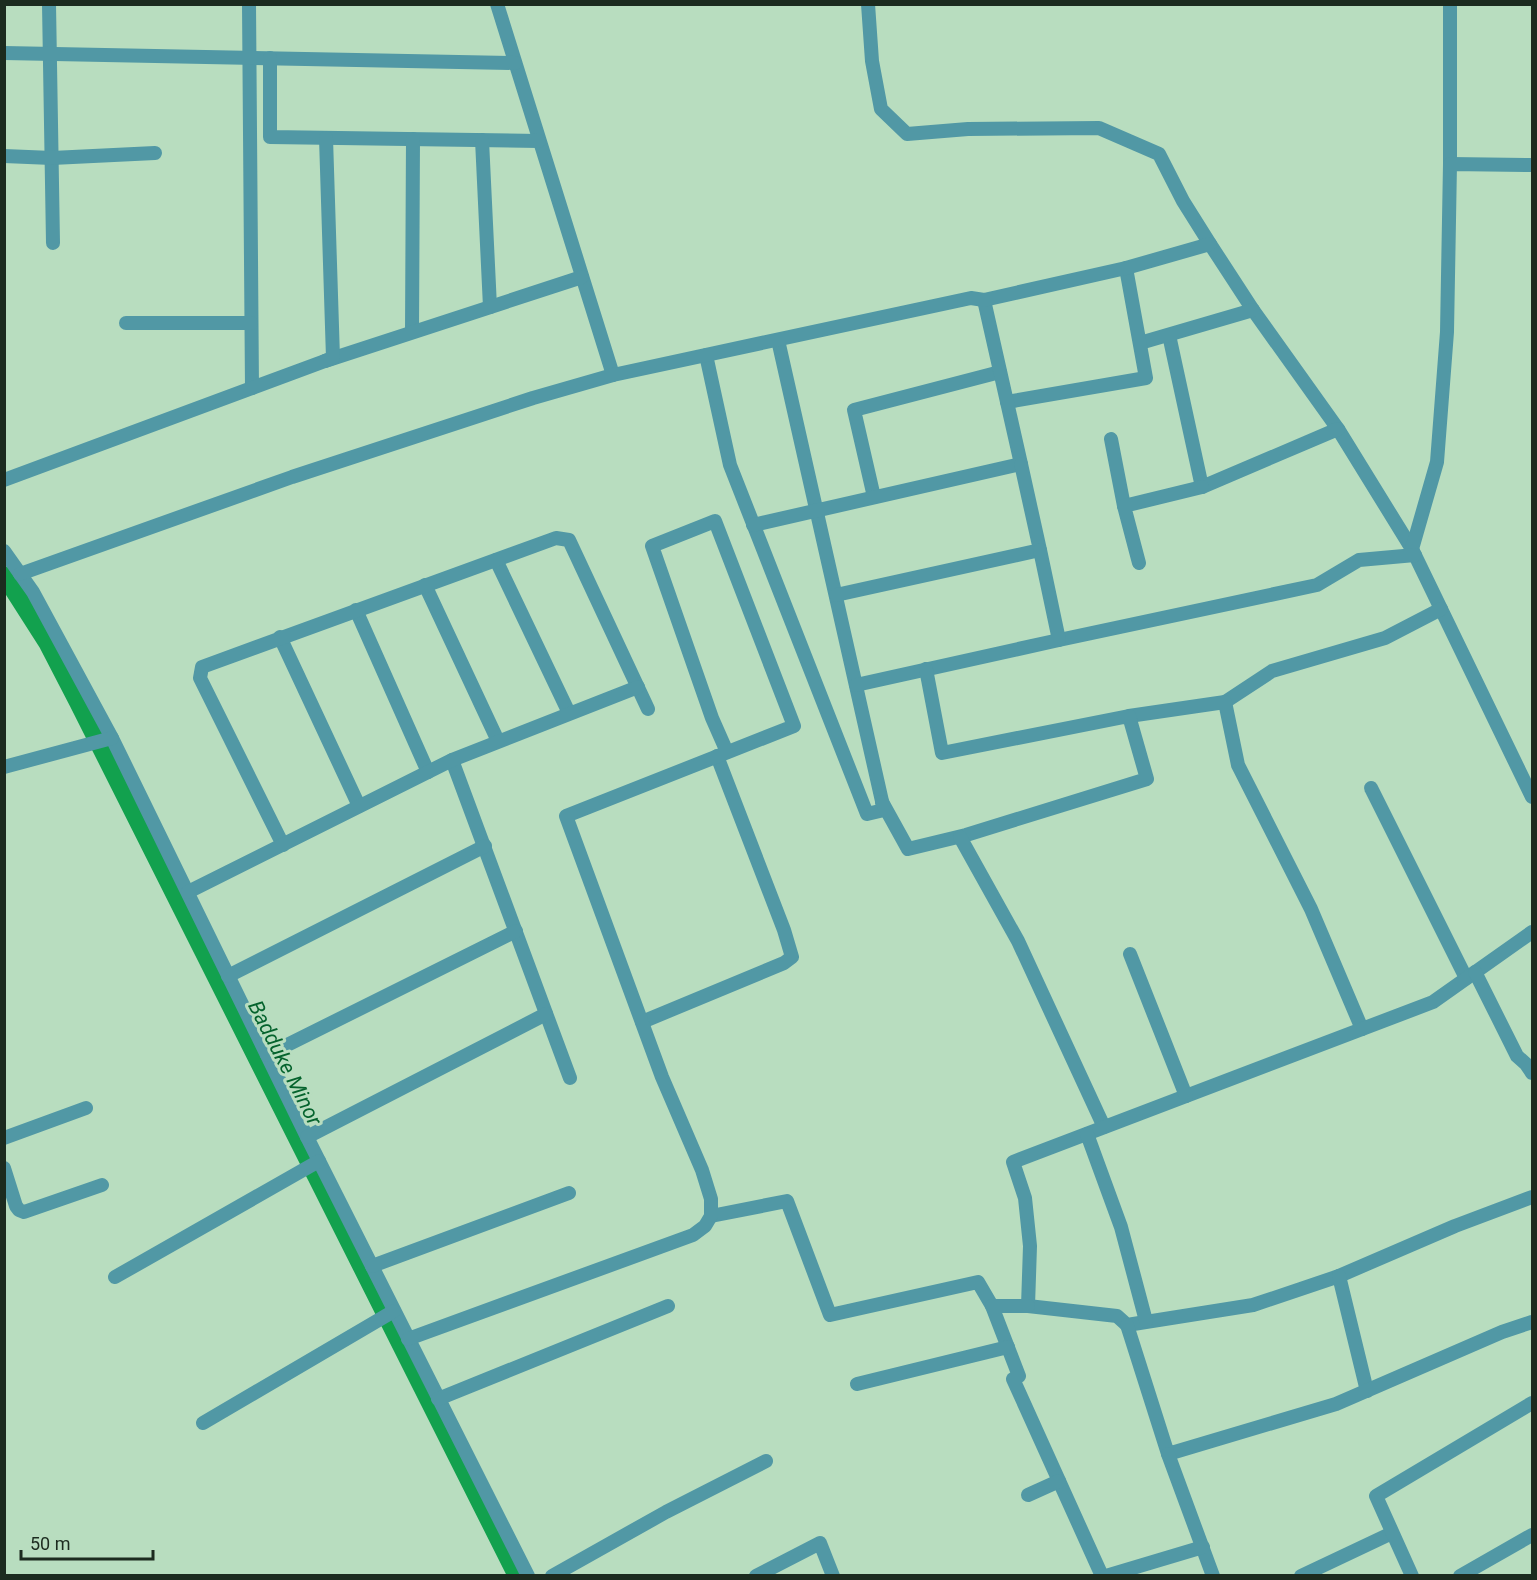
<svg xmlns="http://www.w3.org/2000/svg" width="1537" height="1580" viewBox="0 0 1537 1580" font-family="Roboto,sans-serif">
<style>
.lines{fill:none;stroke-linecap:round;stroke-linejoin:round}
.canal{stroke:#12a14e;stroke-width:18}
.street{stroke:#5198a5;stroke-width:14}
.labels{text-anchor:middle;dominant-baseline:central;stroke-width:6;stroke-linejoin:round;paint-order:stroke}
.water-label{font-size:21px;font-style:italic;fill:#05632d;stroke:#b8ddbf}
</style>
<rect width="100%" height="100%" fill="#b8ddbf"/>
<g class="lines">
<!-- canal -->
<path class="canal" d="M4,575L48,644L78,702L517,1576"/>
<!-- street -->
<g class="street">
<path d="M49,4L53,243"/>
<path d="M249,4L252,388"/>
<path d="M497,4L613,375"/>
<path d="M868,4L872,61L881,109L907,134L968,129L1099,128L1159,154L1183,201L1210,244L1253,310L1338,429L1412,549L1532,797"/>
<path d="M1450,4V164"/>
<path d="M4,53L515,63"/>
<path d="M270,58V137L539,141"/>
<path d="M482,140L490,307"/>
<path d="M4,156L52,158L155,153"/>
<path d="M126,323H251"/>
<path d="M412,332L413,139"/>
<path d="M1169,335L1202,487L1338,429"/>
<path d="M1140,343L1253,310"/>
<path d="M706,355L730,465L867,814L884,810L778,340"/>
<path d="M325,361L582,277"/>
<path d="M1007,402L1146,378L1126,268"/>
<path d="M1111,439L1124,506"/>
<path d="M4,480L333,358L326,138"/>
<path d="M874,497L854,410L1000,372"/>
<path d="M753,525L1021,464L984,300"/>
<path d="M1412,549L1437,462L1447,332L1450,164L1532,165"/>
<path d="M4,551L33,592L112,738L307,1137L528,1576"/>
<path d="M496,560L569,713"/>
<path d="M1139,563L1124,506L1202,487"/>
<path d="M20,574L292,477L533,398L613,375L971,298L984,300L1126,268L1210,244"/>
<path d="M425,585L498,741"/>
<path d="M836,595L1040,550L1021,464"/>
<path d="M356,610L428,772"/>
<path d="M280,637L359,806"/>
<path d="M1059,640L1317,585L1359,560L1415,555"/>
<path d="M856,685L1059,640L1040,550"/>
<path d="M1225,702L1272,671L1385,638L1441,609"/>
<path d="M1129,716L1225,702L1238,765L1311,909L1362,1029"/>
<path d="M452,760L570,1078"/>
<path d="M4,767L112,738"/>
<path d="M1371,788L1466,978"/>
<path d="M882,802L908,849L966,835L1147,779L1129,716L942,753L926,669"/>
<path d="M960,837L1018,941L1104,1127"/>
<path d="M283,845L200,678L202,667L556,538L569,540L648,709"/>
<path d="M188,892L452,760L638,687"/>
<path d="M1532,932L1433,1002L1013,1162L1025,1198L1030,1246L1028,1306L1117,1316L1127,1325L1253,1305L1339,1276L1455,1226L1532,1197"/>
<path d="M1130,954L1186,1096"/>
<path d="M1475,972L1517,1056L1526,1064L1532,1073"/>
<path d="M228,976L485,846"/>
<path d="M642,1022L784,963L792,957L784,930L717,756"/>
<path d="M267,1055L516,931"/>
<path d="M1087,1134L1121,1227L1146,1321"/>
<path d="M307,1137L546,1014"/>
<path d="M4,1138L86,1108"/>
<path d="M4,1168L16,1206L19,1210L24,1212L102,1185"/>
<path d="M711,1216L787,1201L830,1315L978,1282L992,1306"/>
<path d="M372,1266L569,1193"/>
<path d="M1339,1276L1367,1391"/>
<path d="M115,1277L319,1161"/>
<path d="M1028,1306H992L1019,1376L1013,1379L1102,1576"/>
<path d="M1127,1325L1168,1454L1336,1404L1502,1332L1532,1322"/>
<path d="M408,1339L693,1235L705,1226L711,1216V1199L702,1170L662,1077L566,816L794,726L715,521L652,546L712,718L727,752"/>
<path d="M857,1384L1008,1347"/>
<path d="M438,1399L668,1306"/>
<path d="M203,1423L394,1311"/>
<path d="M1168,1454L1213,1576"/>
<path d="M1028,1495L1059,1481"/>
<path d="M552,1576L666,1512L766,1461"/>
<path d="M756,1576L820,1543L833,1576"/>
<path d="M1106,1576L1203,1547"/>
<path d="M1301,1576L1392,1533"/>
<path d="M1412,1576L1376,1496L1532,1403"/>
<path d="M1460,1576L1532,1535"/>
</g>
</g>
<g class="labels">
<!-- water labels -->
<g class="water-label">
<text transform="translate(285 1063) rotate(63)">Badduke Minor</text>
</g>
</g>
<!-- border -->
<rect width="1537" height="1580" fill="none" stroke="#1c2b1f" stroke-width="12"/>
<!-- scale -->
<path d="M21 1550v9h132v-9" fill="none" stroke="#1c2b1f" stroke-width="3"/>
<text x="30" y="1550" font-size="18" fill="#1c2b1f" stroke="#b8ddbf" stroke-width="4.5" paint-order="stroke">50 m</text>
</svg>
